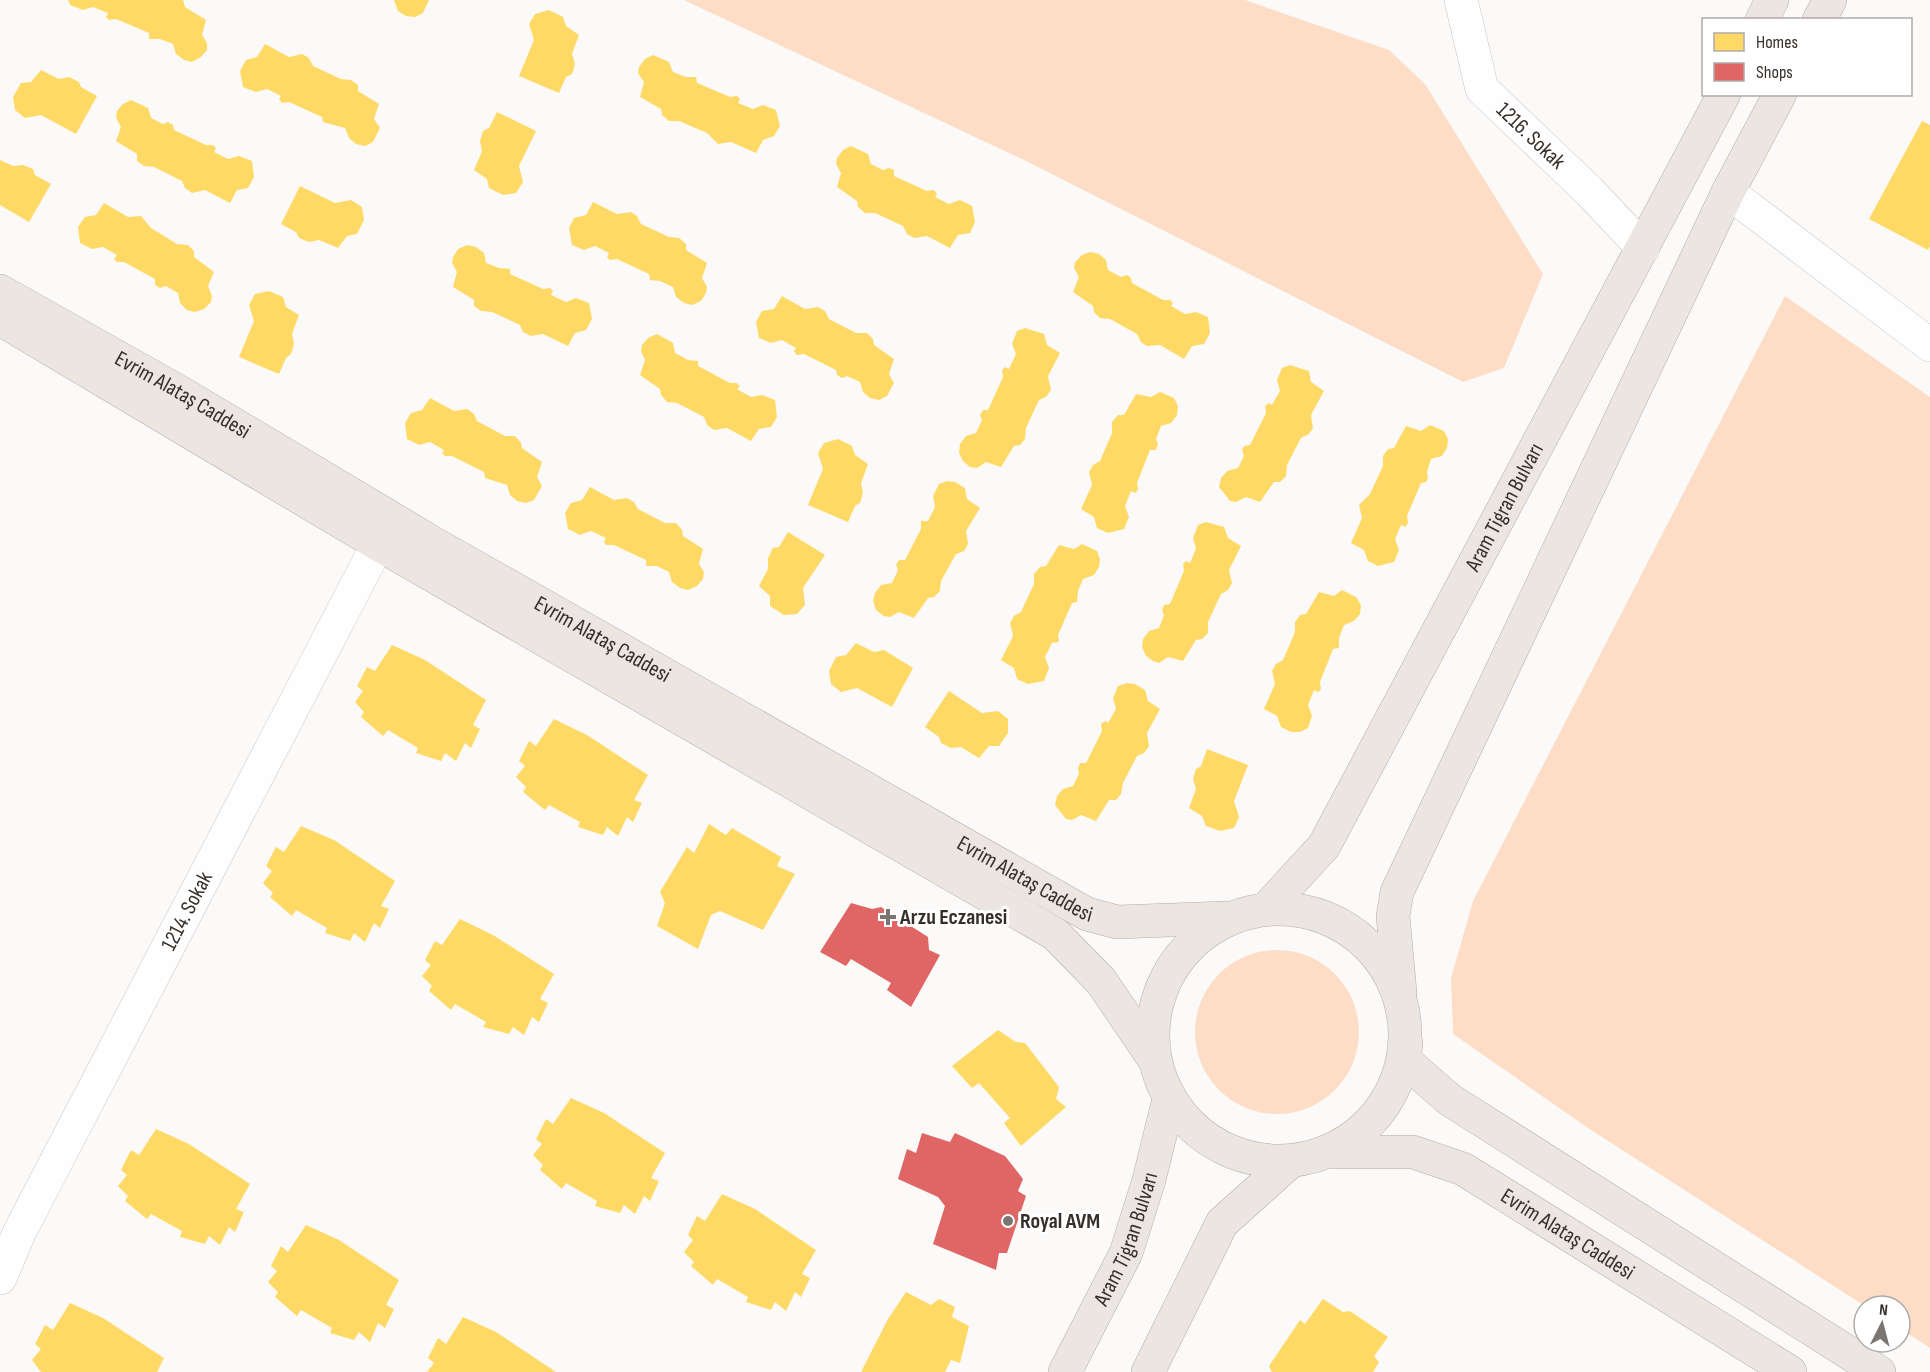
<svg xmlns="http://www.w3.org/2000/svg" width="1930" height="1372" viewBox="0 0 1930 1372" font-family="'Sofia Sans Condensed',sans-serif">
<style>
.green{fill:#fdddc5}
.homes{fill:#ffd966}
.shops{fill:#e06666}
.lines{fill:none;stroke-linecap:round;stroke-linejoin:round}
.minor-casing{stroke:#c9c5c2;stroke-width:34}
.major-casing{stroke:#b6aba2;stroke-width:34}
.minor{stroke:#fffefe;stroke-width:33}
.major{stroke:#ece6e2;stroke-width:33}
.poi-dot{fill:#7b7571;stroke:#fff;stroke-width:2}
.labels{text-anchor:middle;dominant-baseline:central;stroke-width:6;stroke-linejoin:round;paint-order:stroke}
.street-label{font-size:22px;fill:#352e29;stroke:#fff}
.poi-label{font-size:22px;font-weight:bold;fill:#352e29;stroke:#fff;text-anchor:start}
</style>
<rect width="100%" height="100%" fill="#fcfaf8"/>
<!-- green -->
<g class="green">
<path d="M684,0H1245L1389,50L1425,84L1543,274L1504,368L1463,382L1024,160Z"/>
<path d="M1785,296L1930,397V1348L1900,1328V1306H1865L1588,1128L1453,1034L1451,978L1473,901Z"/>
<circle cx="1277" cy="1032" r="82"/>
</g>
<!-- homes -->
<g class="homes">
<path d="M68,0H183L185,7L206,20L202,35L207,43V50L201,57L192,62L184,60L176,54L173,44L160,39H149V33L116,19L109,20L106,17L108,13L93,7L83,10L70,5Z"/>
<path d="M394,0H429L423,13L415,17L406,16L398,11Z"/>
<path d="M549,10L563,17L566,26L579,35L572,54L575,64L572,74L566,77L559,93L519,76L534,40L529,24L535,14Z"/>
<path d="M265,44L289,57L302,54L309,58L313,66L341,79L351,80L358,85V91L379,104L374,119L380,128L373,142L365,146L356,144L349,138L345,128L323,122L322,117L289,102L282,103L279,99L281,96L267,89L256,92L243,87L240,71L246,60L257,57Z"/>
<path d="M653,55L669,62L673,72L686,77H696L697,83L730,97L737,96L740,99L738,103L753,109L763,105L776,110L780,126L774,136L763,140L756,153L731,142L718,144L707,133L679,121H669L662,115L661,109L640,97L644,82L638,73L639,67L645,59Z"/>
<path d="M41,70L59,79L69,77L79,82L81,87L97,96L76,134L41,115L25,118L15,110L13,97L21,83L31,82Z"/>
<path d="M131,100L148,108L151,118L163,124L168,122L173,125L174,130L206,145H213L216,148L214,152L228,159L239,156L252,161L254,177L248,188L237,190L230,203L205,190L192,193L185,188L182,181L154,167L144,166L137,161V154L116,141L121,127L116,118L117,111L123,104Z"/>
<path d="M497,112L536,131L519,166L523,182L516,193L503,195L489,188L487,179L474,170L482,151L480,141L483,131L489,128Z"/>
<path d="M1922,121L1930,125V246L1928,250L1869,219Z"/>
<path d="M851,146L868,154L871,164L883,170L889,168L894,170V176L927,191L934,190L937,194L935,197L949,204L960,200L972,206L975,222L970,233L958,235L950,248L927,236L914,238L907,234L903,226L875,213H865L858,207L857,201L837,187L841,173L836,164L837,158L843,150Z"/>
<path d="M0,160L13,166L23,165L33,169L35,175L51,184L29,222L0,205Z"/>
<path d="M300,186L335,203L351,200L362,207L364,220L357,234L347,236L338,248L319,240L309,242L299,238L296,232L281,224Z"/>
<path d="M593,202L617,214L631,212L637,216L641,224L669,237L679,238L686,244V250L707,263L702,278L707,287L706,293L701,301L692,305L684,303L676,297L673,287L660,281L650,280L649,274L617,259L610,260L607,257L609,253L595,246L584,250L572,245L569,228L574,218L586,215Z"/>
<path d="M104,203L128,217L141,216L151,228L177,244L188,245L194,251V257L214,272L208,286L212,296L211,302L204,309L195,312L187,310L180,303L178,293L166,286L160,288L155,285V279L124,262H117L114,259L117,255L103,247L92,249L80,243L78,227L85,217L96,215Z"/>
<path d="M467,245L476,247L484,253L486,263L499,268L510,269V274L543,289L550,288L553,291L551,295L566,302L576,298L589,303L592,319L586,330L575,333L568,346L543,334L531,336L523,332L520,325L492,312L481,311L474,306V300L453,287L457,272L452,263L453,257L458,249Z"/>
<path d="M1090,252L1099,254L1106,260L1108,270L1121,277L1127,275L1131,278L1132,283L1163,300H1170L1173,303L1171,306L1185,314L1196,312L1208,317L1210,333L1204,344L1192,346L1184,359L1160,345L1147,346L1141,342L1137,334L1110,319L1100,318L1094,312L1093,306L1073,292L1079,277L1074,268L1075,262L1082,255Z"/>
<path d="M269,291L283,297L286,307L299,315L292,334L294,344L291,354L286,358L279,374L239,357L254,321L249,305L255,294Z"/>
<path d="M782,296L805,309L818,307L825,311L829,319L856,333H867L873,339L874,345L894,359L889,374L894,383L887,396L879,400L870,398L863,392L860,382L847,376L842,378L837,375L836,370L804,354L797,355L794,351L796,348L782,340L771,343L759,338L756,322L762,311L774,309Z"/>
<path d="M1025,328L1044,334L1047,345L1060,353L1048,376L1051,390L1046,397L1039,400L1026,428L1025,439L1020,445L1014,446L1001,467L986,462L977,468L970,467L963,461L959,453L960,444L966,436L976,433L982,420L980,415L983,410H988L1003,377L1002,370L1005,367L1009,369L1016,354L1012,344L1017,331Z"/>
<path d="M657,334L673,343L675,353L688,360L698,361V366L730,383H737L740,386L737,389L751,397L762,395L775,400L777,417L771,427L759,429L751,441L727,428L714,430L707,425L704,417L677,403L667,402L661,395L660,389L640,375L645,360L641,351L642,345L648,338Z"/>
<path d="M1290,365L1309,371L1311,382L1324,391L1311,415L1313,428L1309,434L1301,438L1287,465L1286,476L1280,482H1274L1260,502L1246,497L1236,502L1230,501L1219,487L1221,478L1227,471L1238,468L1244,456L1242,450L1244,446L1250,445L1266,413L1265,406L1269,403L1272,405L1280,391L1277,380L1282,368Z"/>
<path d="M1160,392L1174,398L1178,406L1177,415L1171,423L1161,426L1156,439L1158,444L1156,450H1150L1137,483L1138,490L1135,493L1131,491L1125,506L1129,517L1124,529L1108,533L1097,528L1094,517L1081,509L1092,485L1089,472L1093,465L1100,461L1112,433V422L1118,415H1124L1136,394L1151,397Z"/>
<path d="M430,398L454,411L467,409L474,414L477,421L505,436H515L521,443L522,448L542,462L537,477L542,486L534,500L526,503L517,501L510,495L507,485L485,478L484,472L452,456H445L442,453L444,450L430,442L419,445L407,439L405,423L411,413L422,410Z"/>
<path d="M1430,425L1444,431L1448,439L1447,448L1442,456L1431,459L1427,472L1428,478L1426,482L1421,483L1407,516L1408,523L1405,527L1401,525L1395,539L1399,550L1394,562L1378,566L1368,561L1364,550L1351,543L1362,518L1359,505L1370,494L1383,466V456L1388,449L1394,448L1406,426L1421,431Z"/>
<path d="M838,439L852,446L855,455L868,464L861,483L863,493L860,503L855,506L848,522L808,505L823,469L818,453L824,443Z"/>
<path d="M947,481L955,482L965,488L967,499L980,508L966,531L968,544L964,551L956,554L941,581L940,591L934,597L928,598L914,618L899,612L890,617L884,616L876,610L873,601L875,593L881,585L892,583L898,570L896,565L899,560H905L921,529V521H928L935,507L933,496L939,484Z"/>
<path d="M590,487L614,500L627,498L634,502L638,509L665,523H676L682,530L683,536L703,549L699,564L704,572L703,579L697,586L688,590L680,588L672,582L669,572L657,566H646V560L614,545H606L604,542L606,538L591,531L580,535L568,529L565,513L571,503L582,500Z"/>
<path d="M1206,522L1224,527L1228,538L1241,546L1229,570L1232,583L1228,590L1221,594L1208,622V633L1202,639L1196,640L1183,661L1168,657L1159,663L1153,661L1146,656L1142,647L1143,639L1149,631L1159,628L1164,615L1162,610L1164,605L1170,604L1184,571L1183,564L1186,561L1190,563L1196,549L1193,538L1198,525Z"/>
<path d="M788,532L825,555L803,588L805,605L797,614L784,615L770,606V596L759,586L768,569V558L773,548L779,547Z"/>
<path d="M1082,544L1097,551L1100,559L1099,567L1094,575L1083,579L1078,591L1077,602L1072,603L1058,635L1059,642L1052,643L1045,657L1049,668L1044,681L1028,684L1017,679L1014,668L1001,660L1013,636L1010,623L1014,616L1021,612L1034,584V574L1040,567L1046,566L1059,545L1074,549Z"/>
<path d="M1342,590L1356,597L1361,605L1360,614L1354,621L1344,625L1339,638V648L1333,649L1320,682L1321,689L1318,692L1314,690L1308,705L1312,716L1308,728L1300,732H1291L1281,727L1277,716L1264,709L1275,684L1272,671L1276,664L1283,660L1295,632V622L1300,615L1306,614L1319,592L1334,596Z"/>
<path d="M856,643L874,652L884,650L913,668L892,707L857,688L841,692L831,684L829,671L836,657L846,655Z"/>
<path d="M392,645L425,660L486,700L473,725L480,729L471,748L465,743L456,761L445,753L441,761L416,753L418,748L388,730L383,736L361,717L364,712L355,702L363,691L357,686L367,667L375,671Z"/>
<path d="M1127,683L1135,684L1145,690L1148,701L1160,709L1147,733L1149,746L1144,753L1137,756L1123,783L1121,794L1116,800H1109L1096,821L1081,815L1072,820L1066,819L1055,805L1057,796L1063,789L1073,786L1079,774L1078,768L1080,763H1086L1102,731L1101,724L1105,721L1108,723L1116,709L1113,698L1118,686Z"/>
<path d="M949,691L982,713L998,711L1008,719V733L999,746H989L979,758L961,747L951,748L941,743L939,737L925,727Z"/>
<path d="M554,719L587,735L648,775L634,800L642,803L633,822L627,817L618,836L607,827L603,835L578,827L580,822L549,805L545,810L523,792L526,787L516,777L525,766L519,761L529,741L536,746Z"/>
<path d="M1207,749L1248,765L1234,801L1239,817L1234,828L1220,831L1206,826L1202,816L1189,808L1196,789L1193,779L1196,769L1201,766Z"/>
<path d="M709,824L726,835L732,828L781,857L777,866L795,874L763,930L720,911L711,915L698,949L657,926L665,903L660,892L687,847L694,853Z"/>
<path d="M301,826L334,840L395,881L381,906L389,909L380,928L374,923L365,942L354,933L350,941L325,933L327,928L296,910L292,916L270,897L273,893L263,883L272,871L266,866L276,847L284,852Z"/>
<path d="M460,919L493,935L554,974L540,999L548,1003L539,1022L532,1017L524,1035L513,1027L509,1034L483,1027L486,1022L455,1004L451,1010L429,991L432,986L422,976L431,965L425,960L435,941L442,945Z"/>
<path d="M998,1030L1016,1042L1025,1043L1059,1087L1056,1099L1066,1107L1021,1146L1004,1123L1010,1118L979,1083L972,1088L952,1066Z"/>
<path d="M571,1098L604,1113L665,1153L651,1178L659,1181L650,1201L644,1196L635,1214L624,1205L620,1213L595,1206L597,1201L566,1183L562,1189L540,1170L543,1165L533,1155L542,1144L536,1139L546,1119L553,1124Z"/>
<path d="M156,1129L189,1144L250,1184L236,1209L244,1212L235,1232L229,1227L220,1245L209,1236L205,1244L180,1237L182,1231L151,1214L147,1219L125,1201L128,1196L118,1186L127,1175L121,1170L131,1150L139,1155Z"/>
<path d="M722,1194L755,1209L816,1250L802,1274L810,1278L801,1297L795,1292L786,1311L775,1302L771,1310L746,1302L748,1297L717,1279L713,1285L691,1266L694,1262L684,1252L693,1240L688,1235L697,1216L705,1221Z"/>
<path d="M306,1225L339,1240L399,1280L386,1305L394,1309L385,1328L378,1323L370,1342L359,1332L354,1340L330,1333L332,1328L301,1310L297,1316L275,1297L278,1292L268,1282L277,1271L271,1266L281,1246L288,1252Z"/>
<path d="M906,1292L931,1305L939,1299L955,1307L952,1317L969,1326L960,1363L951,1360L945,1372H861L888,1319Z"/>
<path d="M1323,1299L1343,1312L1350,1311L1388,1337L1374,1356L1379,1362L1373,1372H1272L1269,1366L1300,1320L1305,1324Z"/>
<path d="M70,1303L103,1318L164,1358L157,1372H41L32,1360L41,1349L35,1344L45,1325L53,1330Z"/>
<path d="M463,1317L496,1332L556,1372H427L434,1363L428,1358L438,1338L446,1344Z"/>
</g>
<!-- shops -->
<g class="shops">
<path d="M851,903L872,909L881,907L928,937L929,950L940,955L911,1007L887,990L891,983L851,959L846,966L820,952Z"/>
<path d="M922,1133L950,1142L955,1133L1005,1156L1023,1179L1018,1191L1026,1196L1007,1253H999L996,1270L933,1244L945,1206L938,1197L898,1179L907,1149L916,1153Z"/>
</g>
<g class="lines">
<!-- minor casing -->
<g class="minor-casing">
<g id="minor">
<path id="s1" d="M1461,0L1482,89L1589,191L1643,248"/>
<path d="M1728,192L1930,345"/>
<path id="s2" d="M0,1278L20,1231L378,544"/>
</g>
</g>
<!-- major casing -->
<g class="major-casing">
<g id="major">
<path d="M1762,20L1772,0"/>
<path d="M1819,20L1830,0"/>
<path id="s3" d="M0,291L183,394L433,543L1087,914L1117,922L1226,918"/>
<path d="M0,319L378,544L1055,934L1101,981L1154,1059"/>
<path id="s4" d="M1267,908L1324,846L1724,94"/>
<circle cx="1279" cy="1035" r="126"/>
<path d="M1400,992L1393,916L1397,892L1728,192L1780,94"/>
<path d="M1406,1043L1404,1060L1450,1100L1879,1372"/>
<path id="s5" d="M1329,1152H1413L1463,1169L1790,1372"/>
<path id="s6" d="M1065,1372L1126,1253L1149,1180L1169,1099"/>
<path d="M1148,1372L1222,1223L1291,1161"/>
</g>
</g>
<!-- minor -->
<use href="#minor" class="minor"/>
<!-- major -->
<use href="#major" class="major"/>
</g>
<!-- markers -->
<g class="poi-dot">
<path d="M885 908h6v6h6v6h-6v6h-6v-6h-6v-6h6z"/>
<circle cx="1008" cy="1221" r="6"/>
</g>
<g class="labels">
<!-- street labels -->
<g class="street-label">
<text stroke="none"><textPath href="#s1" startOffset="159">1216. Sokak</textPath></text>
<text stroke="none"><textPath href="#s3" startOffset="210">Evrim Alataş Caddesi</textPath></text>
<text stroke="none"><textPath href="#s4" startOffset="468">Aram Tigran Bulvarı</textPath></text>
<text stroke="none"><textPath href="#s3" startOffset="696">Evrim Alataş Caddesi</textPath></text>
<text stroke="none"><textPath href="#s3" startOffset="1182">Evrim Alataş Caddesi</textPath></text>
<text stroke="none"><textPath href="#s2" startOffset="412">1214. Sokak</textPath></text>
<text stroke="none"><textPath href="#s5" startOffset="260">Evrim Alataş Caddesi</textPath></text>
<text stroke="none"><textPath href="#s6" startOffset="147">Aram Tigran Bulvarı</textPath></text>
</g>
<!-- poi labels -->
<g class="poi-label">
<text x="900" y="917">Arzu Eczanesi</text>
<text x="1020" y="1221">Royal AVM</text>
</g>
</g>
<!-- legend -->
<rect x="1702" y="18" width="210" height="78" fill="#ffffff" stroke="#aeaba9" stroke-width="1.5"/>
<rect x="1714" y="33" width="30" height="18" fill="#ffd966" stroke="#aeaba9" stroke-width="1.5"/>
<text x="1756" y="48" font-size="18" fill="#352e29">Homes</text>
<rect x="1714" y="63" width="30" height="18" fill="#e06666" stroke="#aeaba9" stroke-width="1.5"/>
<text x="1756" y="78" font-size="18" fill="#352e29">Shops</text>
<!-- north arrow -->
<g transform="translate(1882 1324) rotate(6)"><circle r="28" fill="#ffffff" stroke="#aeaba9" stroke-width="1.5"/>
<path d="M0-4.5L10 22L0 15L-10 22Z" fill="#7b7571"/>
<text y="-9" font-size="16" font-weight="bold" text-anchor="middle" fill="#352e29">N</text>
</g>
</svg>
